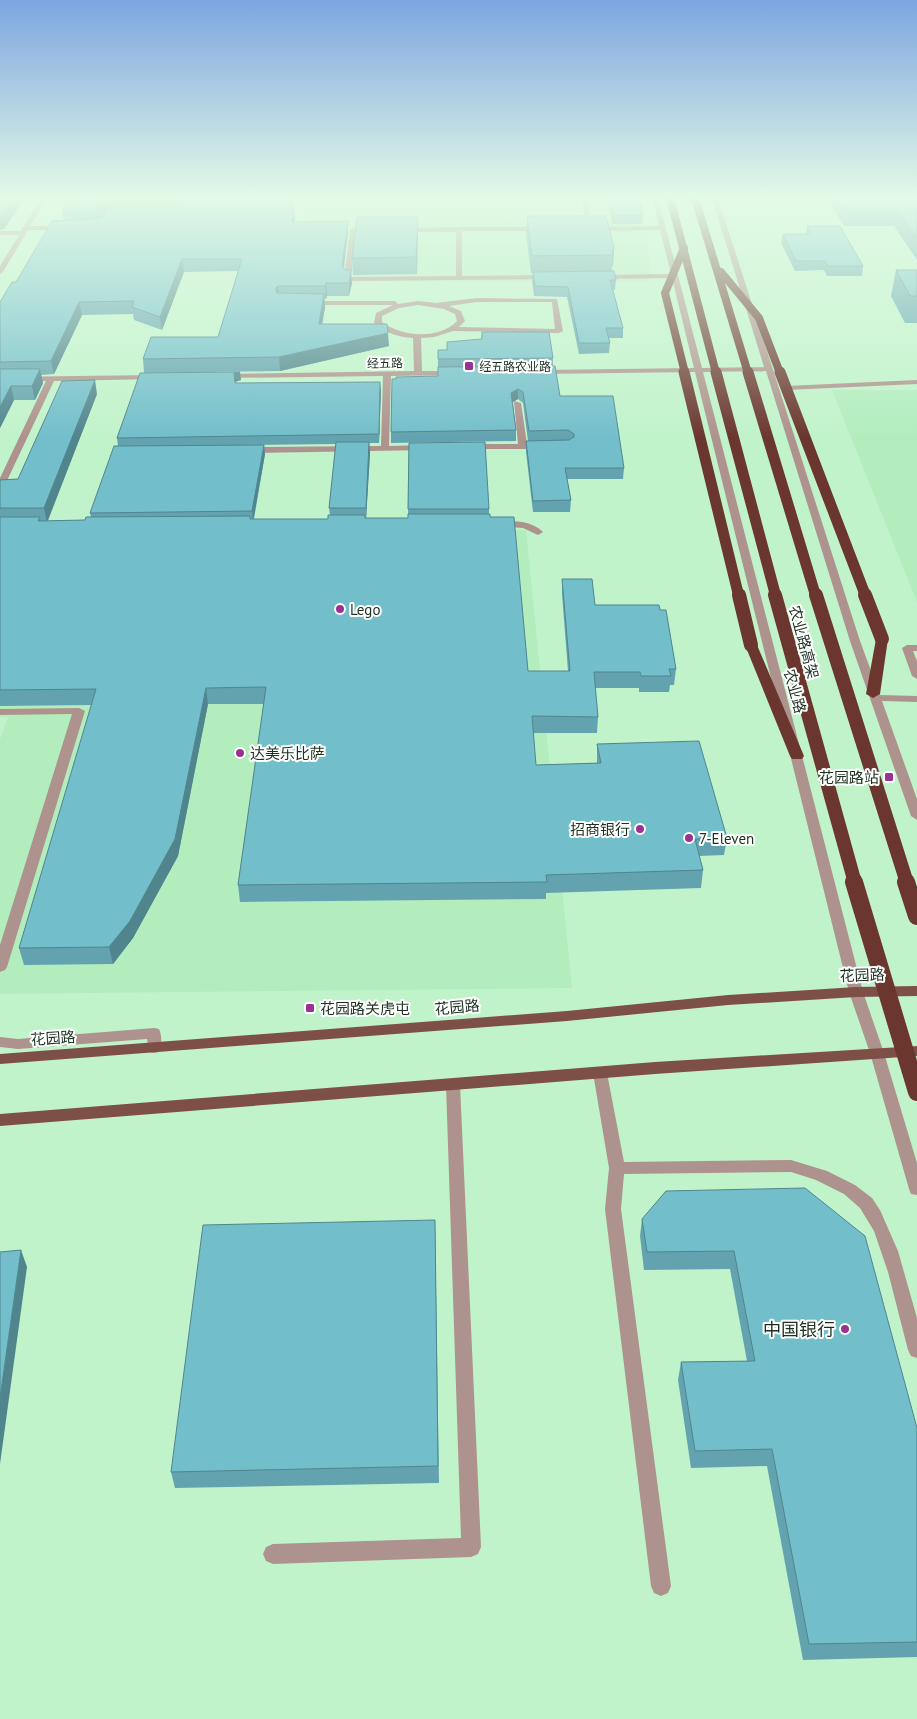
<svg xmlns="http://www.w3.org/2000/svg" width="917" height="1719" viewBox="0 0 917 1719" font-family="'PT Sans','Noto Sans SC',sans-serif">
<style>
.built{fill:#b3edbe}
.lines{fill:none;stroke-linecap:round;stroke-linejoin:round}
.minor{fill:#ae928d;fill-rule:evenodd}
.major{fill:#7e4f47;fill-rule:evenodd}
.highway{fill:#6b362e;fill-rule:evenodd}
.highway-bridge-far3{stroke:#6b362e;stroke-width:8}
.highway-bridge-far2{stroke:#6b362e;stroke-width:11}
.highway-bridge-far1{stroke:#6b362e;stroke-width:14}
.highway-bridge{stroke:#6b362e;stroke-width:18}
.wall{fill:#63a3af;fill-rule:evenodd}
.shaded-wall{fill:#50858e}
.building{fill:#73becb;stroke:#50858e}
.poi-dot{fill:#9a3195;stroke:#fff;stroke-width:2}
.labels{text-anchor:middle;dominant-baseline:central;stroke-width:4;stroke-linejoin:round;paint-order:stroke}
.far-street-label{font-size:12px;fill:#1d3121;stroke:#fff}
.far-poi-label{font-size:12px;fill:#1d3121;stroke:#fff;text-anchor:start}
.poi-label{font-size:15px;fill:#1d3121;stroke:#fff;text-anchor:start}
.street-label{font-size:15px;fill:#1d3121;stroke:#fff}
.near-poi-label{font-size:18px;fill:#1d3121;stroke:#fff;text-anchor:end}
</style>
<rect width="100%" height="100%" fill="#c1f3ca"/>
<!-- built -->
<g class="built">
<path d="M243,198H640L647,226L650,281L287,282L305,207H240Z"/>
<path d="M832,390H917V602Z"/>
<path d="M526,530L572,988L0,994V739L8,717H0V534Z"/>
</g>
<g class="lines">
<!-- minor -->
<g class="minor">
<path d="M41,198H47L30,226H65L68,228L65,230H28L3,272L0,274V266L19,235H0V231H21Z"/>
<path d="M582,198H588L590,221L576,222L573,220L585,218Z"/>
<path d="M652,198H658L702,368L764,367L712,198H718L860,641L880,695L917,696V702L882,701L917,799V820L911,816L850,641L766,371L703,372L863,992L884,1053L917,1163V1195L911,1194L909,1189L870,1053L849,992L695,372L540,374L536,372L540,370L694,368L672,278L598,279L595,277L598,275L671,274L660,230L592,231L589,229L592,227L659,226Z"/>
<path d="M459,227H542L545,229L542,231H462V276L548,275L551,277L548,279L347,281L344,279L350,230C355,227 370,227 375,230L372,232H356L351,277L456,276V232H402L399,230L402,228Z"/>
<path d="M477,298L557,299L563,331L559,333L453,331L434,337L421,338L422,371H455L459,373L455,375L391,376L389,446L425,445L429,448L428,450L248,453L244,450L248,447L381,446L383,376L225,378H222V374L414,371L413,338C399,337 385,333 374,323L376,313L393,305H305V301H395L398,304L418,301L436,303ZM477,302H552L555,329L459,327L465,321L461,311L449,306ZM418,305L444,309L455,314L457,321C439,340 402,337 382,322V316L399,308Z"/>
<path d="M155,375L159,377L158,379L54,381L4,487L0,490V478L46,381H0V377Z"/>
<path d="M917,380V384L786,390L782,388L786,386Z"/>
<path d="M514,401L521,403L527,444H543L547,447L546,449H465L464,447L468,444H518Z"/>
<path d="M497,521C513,521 531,520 543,532L538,535L523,528L494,526V522Z"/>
<path d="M907,645H917V651H913L917,661V679L912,676L902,648Z"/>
<path d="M79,708L85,711L7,967L5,970L0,972V945L72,714L0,715V709Z"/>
<path d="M154,1028L159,1029C162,1035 162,1046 159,1052L154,1053L149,1052L147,1039L18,1049L0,1047V1037L18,1039Z"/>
<path d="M600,1067L605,1069L607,1073L624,1162L791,1160L827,1171L855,1185L872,1198L880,1210L898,1251L917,1318V1358L911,1356L908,1350L888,1272L874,1231L860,1208L844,1194L816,1180L791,1172L624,1174L621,1209L671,1586L668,1593L661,1596L654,1593L651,1586L605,1209L609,1168L593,1073L595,1069Z"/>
<path d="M453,1079L458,1081L460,1085L481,1547L478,1554L471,1557L273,1564L266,1561L263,1554L266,1547L273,1544L461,1538L446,1085L448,1081Z"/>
</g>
<!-- major -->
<g class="major">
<path d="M917,986V996L856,997L728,1005L567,1021L0,1064V1054L567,1011L728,995L856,987Z"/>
<path d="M917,1046V1056L655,1074L0,1126V1114L655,1062Z"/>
</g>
<!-- highway -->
<g class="highway">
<path d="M882,635L888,639L880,694L873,698L866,694L876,639Z"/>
<path d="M751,641L757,645L804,756L802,759H792L790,756L745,645Z"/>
</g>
<!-- highway-bridge-far3 -->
<g class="highway-bridge-far3">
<path d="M670,198L716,373"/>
<path d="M695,198L748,373"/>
<path d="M684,248L665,293L685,373"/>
<path d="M721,272L759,318L780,373"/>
</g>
<!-- highway-bridge-far2 -->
<g class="highway-bridge-far2">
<path d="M684,372L739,597"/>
<path d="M716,372L776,597"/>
<path d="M748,372L816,597"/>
<path d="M780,372L866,597"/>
</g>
<!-- highway-bridge-far1 -->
<g class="highway-bridge-far1">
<path d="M739,595L751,645"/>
<path d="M775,595L855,883"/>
<path d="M816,595L907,883"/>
<path d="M865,595L882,639"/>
</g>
<!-- highway-bridge -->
<g class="highway-bridge">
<path d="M854,882L917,1092"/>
<path d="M906,882L917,916"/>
</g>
</g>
<!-- wall -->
<g class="wall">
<path d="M71,198L293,199L295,222L348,221V233L344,268L352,283L349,296H327L326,299H324L325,307L322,324L389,346L280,371L144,373L143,359L218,337L238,271L184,272L162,330L134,320L133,314L82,315L54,374L41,375L43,383L35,400H14L0,428V302L64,221L62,212Z"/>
<path d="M607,198H639L643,215L642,224H612Z"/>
<path d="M827,198H917V260L894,226H844Z"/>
<path d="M527,216L614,248L613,265L612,267V271L616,280L615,290H613L623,328V338H609L610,343L609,353L579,354L567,297L534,296L532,281L533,273H531L526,233Z"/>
<path d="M418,217L417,274L353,275L352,258Z"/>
<path d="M807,226L863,266L862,276H827L824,270L795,271L781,243L783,234H806Z"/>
<path d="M896,270H917V323H905L891,296Z"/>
<path d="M482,332L553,358V366L560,396L624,468L623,479H567L571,500L570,512H533L526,452V441H528L523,403L518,399L513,402L516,430V441L391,443V432L438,376V350H447L481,339Z"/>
<path d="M140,373L241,380L235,382V383L381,390L379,443H369L370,453L366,518H408L409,443L489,509V514L528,671H568L562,594V579L676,669L674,685H670L669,692H639V688H595L598,717L597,733H533L536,765L597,763V744L727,838L724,855L699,856L703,870L701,888L546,893V899L240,902L238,885L264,704H208L178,856L133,938L113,964L24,965L19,948L92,705L0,706V480L18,479L97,394L47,521L85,520L91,517L90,513L118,446L117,438ZM336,444L329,508L330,515L328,519H254L265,454L244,445Z"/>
<path d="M805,1188L917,1428V1657L803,1660L767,1466L691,1468L678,1380L681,1362L747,1361L730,1269L644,1270L640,1236L642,1219Z"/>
<path d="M435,1220L439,1483L175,1488L171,1472Z"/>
</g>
<!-- shaded-wall -->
<g class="shaded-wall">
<path d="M14,198H25L4,229L0,230V216Z"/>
<path d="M112,199L114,211L102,215L98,223L96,211L101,204Z"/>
<path d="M293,199L294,210L291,223L290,211Z"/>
<path d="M294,211L295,223L292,222Z"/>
<path d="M418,217V233L417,274L416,257Z"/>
<path d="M348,221V233L342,279V266Z"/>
<path d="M614,248L613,265L612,267L613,255L612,251Z"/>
<path d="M182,259L184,272L162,330L160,317Z"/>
<path d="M351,270L352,283L349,296V283Z"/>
<path d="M326,283L327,296L326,299L325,286Z"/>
<path d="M278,286L279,299L277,301L276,288Z"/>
<path d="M324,294L325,307L320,337L319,324Z"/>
<path d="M79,302L82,315L54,374L51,361Z"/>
<path d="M388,333L389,346L280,371L279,357Z"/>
<path d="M40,369L43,383L35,400L32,386Z"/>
<path d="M240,372L241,380L235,382L234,373Z"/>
<path d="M95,380L97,394L47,523L44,508Z"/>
<path d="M380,382L381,390L379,443V434Z"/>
<path d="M11,386L14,400L0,428V407Z"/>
<path d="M518,389V399L511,403V393Z"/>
<path d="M369,442L370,453L366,520V508Z"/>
<path d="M264,445L265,454L253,521L252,511Z"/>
<path d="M206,688L208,704L178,856L133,938L113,964L109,947Z"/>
<path d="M21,1250L27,1267L0,1464V1398Z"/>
</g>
<!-- building -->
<g class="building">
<path d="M0,198H14L2,216H0Z"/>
<path d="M71,198L293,199L290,211H294L292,222L348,221L342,266L345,270H351L349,283H326L325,286H278L276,288L277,293L324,294L319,324H387L388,333L279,357L143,359L151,337H218L242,259H182L160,317L132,307L134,301L79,302L51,361L0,362V302L12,282H16L52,221L96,219L103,217L108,209L114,207H185L189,204L185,199H112L101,204L96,211L62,212Z"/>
<path d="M610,198H639L643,215H613Z"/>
<path d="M839,198H917V238L897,210H847Z"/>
<path d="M527,216H606L614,248L612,251L613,255L532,256Z"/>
<path d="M357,217H418L416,257L352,258Z"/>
<path d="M807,226H840L863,266H828L825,261H796L783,234H811Z"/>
<path d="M896,270H917V296H910Z"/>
<path d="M614,271L616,280H610L623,328H606L610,343H579L568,287L535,286L533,272Z"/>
<path d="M482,332H549L553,358L438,359V350H447V342L482,339Z"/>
<path d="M555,366L560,396H613L624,468H565L571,500L533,501L526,441L569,440L574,437V434L568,430L529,431L523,392L518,389L511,393L516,430L391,432L392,379H396V377L438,376V367Z"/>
<path d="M0,369H40L32,386H11L0,407Z"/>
<path d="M240,372L234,373L235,383L380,382L379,434L117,438L140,373Z"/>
<path d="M95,380L44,508H0V480L18,479L62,381Z"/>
<path d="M336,442H369L366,508H329Z"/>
<path d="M485,442L489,509H408L409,443Z"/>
<path d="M264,445L252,511L90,513L114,446Z"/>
<path d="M408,514H490V517H514L528,671H570L562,579H592L595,605H659L660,610H666L676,669H669L671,676H641L640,672H594L598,717L532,716L536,765L601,763L597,744L699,741L727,838L695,839L703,870L546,875L547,882L238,885L266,687L206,688L175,839L130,921L109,947L19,948L96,689L0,690V517H40L38,521L85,520L86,517L250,516V519H328V515H365V518H408Z"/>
<path d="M805,1188L865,1236L917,1428V1642L809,1644L772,1449L695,1451L681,1362L755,1361L734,1251L647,1252L642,1219L666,1191Z"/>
<path d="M435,1220L438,1466L171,1472L203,1225Z"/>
<path d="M21,1250L0,1398V1252Z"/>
</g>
<!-- sky -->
<linearGradient id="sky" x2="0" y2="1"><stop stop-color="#7da6e0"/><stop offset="0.45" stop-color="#e3fae7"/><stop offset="1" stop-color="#e3fae7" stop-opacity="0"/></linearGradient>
<rect width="917" height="438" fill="url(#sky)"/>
<!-- markers -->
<g class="poi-dot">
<rect x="464" y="361" width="10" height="10" rx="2.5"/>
<circle cx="340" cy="609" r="5"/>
<circle cx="240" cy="753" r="5"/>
<rect x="884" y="772" width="10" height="10" rx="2.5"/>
<circle cx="640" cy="829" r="5"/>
<circle cx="689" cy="838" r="5"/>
<rect x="305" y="1003" width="10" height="10" rx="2.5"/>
<circle cx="845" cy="1329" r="5"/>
</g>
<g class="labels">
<!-- far-street labels -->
<g class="far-street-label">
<text transform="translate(385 363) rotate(-1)">经五路</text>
</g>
<!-- far-poi labels -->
<g class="far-poi-label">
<text x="479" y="366">经五路农业路</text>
</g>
<!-- poi labels -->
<g class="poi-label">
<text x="350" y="609">Lego</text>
<text x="250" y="753">达美乐比萨</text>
<text x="879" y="777" text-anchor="end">花园路站</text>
<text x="630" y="829" text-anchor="end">招商银行</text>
<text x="699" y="838">7-Eleven</text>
<text x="320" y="1008">花园路关虎屯</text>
</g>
<!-- street labels -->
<g class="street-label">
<text transform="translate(804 642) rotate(75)">农业路高架</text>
<text transform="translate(795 691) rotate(75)">农业路</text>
<text transform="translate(862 975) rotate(-2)">花园路</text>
<text transform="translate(457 1007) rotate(-5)">花园路</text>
<text transform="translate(53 1038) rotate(-4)">花园路</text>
</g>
<!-- near-poi labels -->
<g class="near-poi-label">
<text x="835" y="1329">中国银行</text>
</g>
</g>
</svg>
